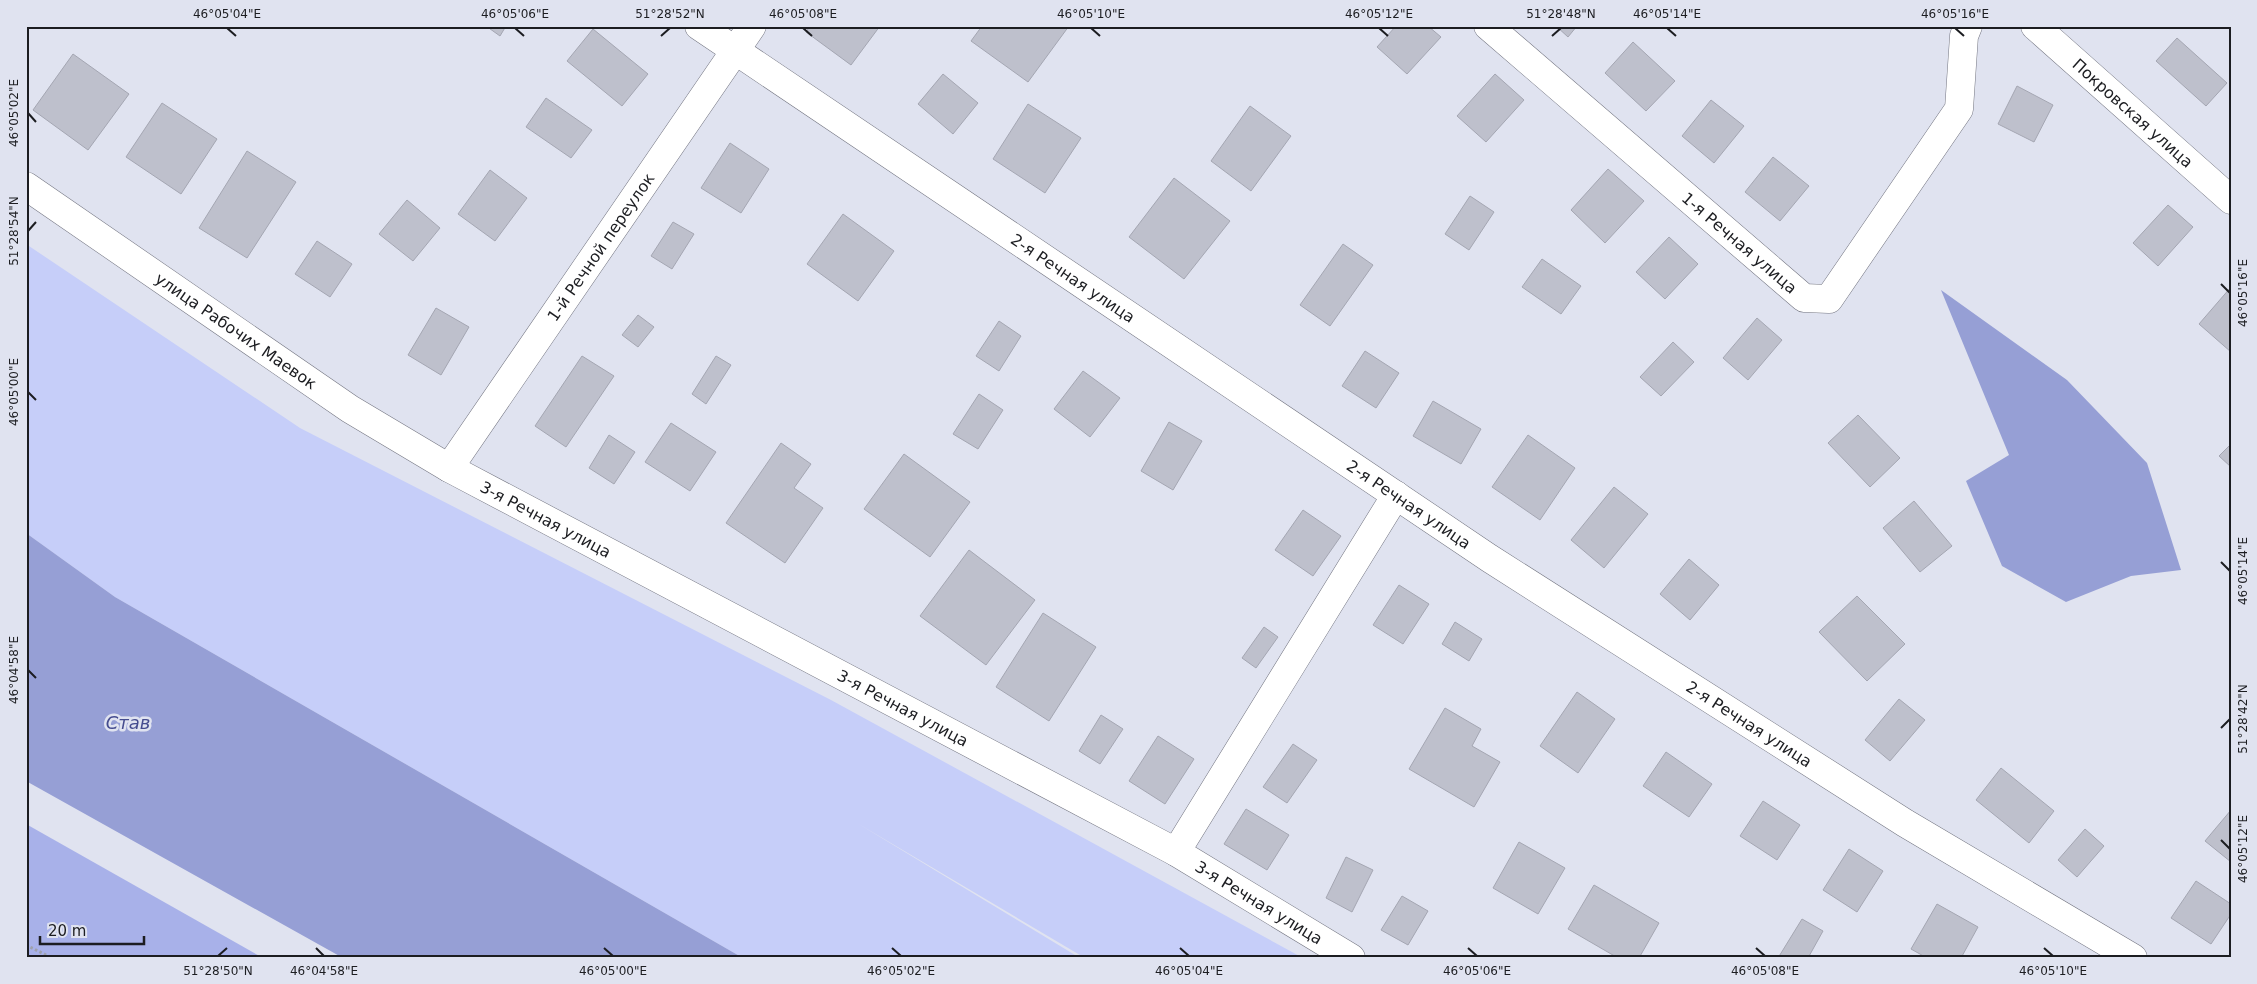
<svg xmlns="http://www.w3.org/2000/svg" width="2257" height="984" viewBox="0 0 2257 984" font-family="'DejaVu Sans',sans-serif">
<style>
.green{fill:#c6cef9}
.forest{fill:#a8b1e9}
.water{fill:#969fd5}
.building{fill:#bec0cc;stroke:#a4a6b2}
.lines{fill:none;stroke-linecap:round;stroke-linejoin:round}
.minor-casing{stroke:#737581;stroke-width:29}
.path{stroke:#9ea1ab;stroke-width:3;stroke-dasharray:2.5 2.5;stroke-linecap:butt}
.minor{stroke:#fff;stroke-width:28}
.ticks{fill:none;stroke:#1c1d21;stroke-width:2}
.labels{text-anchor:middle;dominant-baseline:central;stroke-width:5;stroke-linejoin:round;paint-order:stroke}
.street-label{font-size:16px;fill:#1c1d21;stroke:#e0e3f0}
.water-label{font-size:18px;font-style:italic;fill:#454c8f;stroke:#e0e3f0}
.neatline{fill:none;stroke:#1c1d21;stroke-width:2}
.ticks-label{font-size:12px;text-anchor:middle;fill:#1c1d21}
</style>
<rect width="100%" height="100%" fill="#e0e3f0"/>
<!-- green -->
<path class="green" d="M26,244L300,428L831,700L1303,958H1085L857,823L1080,958H743L115,597L26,533Z"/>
<!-- forest -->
<path class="forest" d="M26,824L263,958H26Z"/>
<!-- water -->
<g class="water">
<path d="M1941,290L2067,380L2147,463L2181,570L2131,576L2066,602L2002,566L1966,481L2009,455Z"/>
<path d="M26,533L115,597L743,958H343L26,781Z"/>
</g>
<!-- building -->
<g class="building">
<path d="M486,26H506L500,36Z"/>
<path d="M810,26H880L851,65L806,32Z"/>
<path d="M982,26H1069L1028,82L971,41Z"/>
<path d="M1396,26H1428L1441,37L1407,74L1377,47Z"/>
<path d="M1556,26H1577L1568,37Z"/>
<path d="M593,29L648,74L622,106L567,61Z"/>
<path d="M2177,38L2227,83L2206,106L2156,61Z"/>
<path d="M1633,42L1675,81L1646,111L1605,73Z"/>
<path d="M73,54L129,94L88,150L33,110Z"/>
<path d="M943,74L978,103L953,134L918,104Z"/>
<path d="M1495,74L1524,100L1486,142L1457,116Z"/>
<path d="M2017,86L2053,105L2034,142L1998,124Z"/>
<path d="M546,98L592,130L571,158L526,127Z"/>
<path d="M1711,100L1744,126L1714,163L1682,136Z"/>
<path d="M162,103L217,139L181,194L126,157Z"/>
<path d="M1028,104L1081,138L1045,193L993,159Z"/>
<path d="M1250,106L1291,136L1251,191L1211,161Z"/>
<path d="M730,143L769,169L741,213L701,188Z"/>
<path d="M247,151L296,182L247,258L199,228Z"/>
<path d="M1773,157L1809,186L1780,221L1745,192Z"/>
<path d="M1608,169L1644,201L1605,243L1571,210Z"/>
<path d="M490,170L527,198L495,241L458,214Z"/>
<path d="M1174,178L1230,221L1184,279L1129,237Z"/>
<path d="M1470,196L1494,212L1469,250L1445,234Z"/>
<path d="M407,200L440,228L413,261L379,234Z"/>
<path d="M2168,205L2193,227L2158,266L2133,243Z"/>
<path d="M843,214L894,251L858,301L807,264Z"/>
<path d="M673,222L694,234L672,269L651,256Z"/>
<path d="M1669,237L1698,264L1665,299L1636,272Z"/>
<path d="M317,241L352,264L330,297L295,274Z"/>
<path d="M1343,244L1373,265L1330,326L1300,305Z"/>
<path d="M1542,259L1581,286L1561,314L1522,287Z"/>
<path d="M2231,287V352L2199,324Z"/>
<path d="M436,308L469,327L441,375L408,355Z"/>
<path d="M638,315L654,327L638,347L622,335Z"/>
<path d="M1757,318L1782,340L1748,380L1723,358Z"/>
<path d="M999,321L1021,336L999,371L976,356Z"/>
<path d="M1673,342L1694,362L1661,396L1640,377Z"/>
<path d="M1365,351L1399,373L1376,408L1342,386Z"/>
<path d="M582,356L614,376L566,447L535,426Z"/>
<path d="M716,356L731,365L706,404L692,394Z"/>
<path d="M1083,371L1120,398L1090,437L1054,409Z"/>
<path d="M979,394L1003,410L978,449L953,434Z"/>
<path d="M1433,401L1481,429L1461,464L1413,436Z"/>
<path d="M1858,415L1900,458L1870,487L1828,443Z"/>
<path d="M1169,422L1202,441L1173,490L1141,471Z"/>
<path d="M671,423L716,452L690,491L645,462Z"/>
<path d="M609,435L635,452L614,484L589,468Z"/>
<path d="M1528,435L1575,468L1540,520L1492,487Z"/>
<path d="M781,443L811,464L794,488L823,508L785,563L726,523Z"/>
<path d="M2231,444V467L2219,456Z"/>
<path d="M904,454L970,502L930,557L864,509Z"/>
<path d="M1614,487L1648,514L1604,568L1571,540Z"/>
<path d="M1914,501L1952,546L1920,572L1883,528Z"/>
<path d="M1303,510L1341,536L1313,576L1275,550Z"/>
<path d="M969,550L1035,600L986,665L920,616Z"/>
<path d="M1689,559L1719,585L1690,620L1660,594Z"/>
<path d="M1399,585L1429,604L1403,644L1373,625Z"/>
<path d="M1857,596L1905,644L1867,681L1819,632Z"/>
<path d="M1043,613L1096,647L1049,721L996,687Z"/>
<path d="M1455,622L1482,639L1469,661L1442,644Z"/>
<path d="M1264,627L1278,637L1256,668L1242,658Z"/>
<path d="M1577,692L1615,719L1578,773L1540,746Z"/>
<path d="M1899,699L1925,720L1890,761L1865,740Z"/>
<path d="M1445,708L1481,729L1472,746L1500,762L1474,807L1409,769Z"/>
<path d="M1101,715L1123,729L1100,764L1079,751Z"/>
<path d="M1158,736L1194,759L1165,804L1129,781Z"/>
<path d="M1293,744L1317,760L1287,803L1263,787Z"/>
<path d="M1666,752L1712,784L1689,817L1643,786Z"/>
<path d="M2001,768L2054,811L2029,843L1976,800Z"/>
<path d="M1763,801L1800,825L1777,860L1740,836Z"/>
<path d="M1246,809L1289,835L1267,870L1224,844Z"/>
<path d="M2231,810V862L2205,841Z"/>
<path d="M2085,829L2104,846L2077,877L2058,860Z"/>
<path d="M1519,842L1565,868L1538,914L1493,888Z"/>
<path d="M1849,849L1883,871L1857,912L1823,890Z"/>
<path d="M1346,857L1373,870L1352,912L1326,898Z"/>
<path d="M2196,881L2231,904V914L2211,944L2171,918Z"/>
<path d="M1594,885L1659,923L1639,958H1618L1568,929Z"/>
<path d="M1402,896L1428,911L1408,945L1381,930Z"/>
<path d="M1937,904L1978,927L1961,958H1927L1911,949Z"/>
<path d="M1802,919L1823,931L1808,958H1778Z"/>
</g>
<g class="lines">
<!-- minor casing -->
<g class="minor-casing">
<g id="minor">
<path id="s1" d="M699,26L1489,558L1905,823L2133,958"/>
<path id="s2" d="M1488,26L1804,298L1829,299L1959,109L1964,36L1968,26"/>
<path id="s3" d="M2035,26L2231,200"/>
<path id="s4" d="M26,186L350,409L449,468L1176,852L1351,958"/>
<path id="s5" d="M449,468L752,26"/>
<path d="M1176,852L1396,495"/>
</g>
</g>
<!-- path -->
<path class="path" d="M26,945L52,958"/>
<!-- minor -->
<use href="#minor" class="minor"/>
</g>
<!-- ticks -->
<path class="ticks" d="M227,28L236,36M515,28L524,36M803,28L812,36M1091,28L1100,36M1379,28L1388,36M1667,28L1676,36M1955,28L1964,36M661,36L670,28M1552,36L1561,28M28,113L36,122M28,231L36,222M2221,284L2230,293M28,392L36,400M2221,562L2230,571M28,670L36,678M2221,728L2230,719M2221,840L2230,849M316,948L324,956M604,948L613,956M892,948L901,956M1180,948L1189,956M1468,948L1477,956M1756,948L1765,956M2044,948L2053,956M218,956L227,948"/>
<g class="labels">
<!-- street labels -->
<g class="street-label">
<text stroke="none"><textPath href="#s3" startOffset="131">Покровская улица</textPath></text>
<text stroke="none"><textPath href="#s2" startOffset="332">1-я Речная улица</textPath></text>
<text stroke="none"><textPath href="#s5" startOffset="268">1-й Речной переулок</textPath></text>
<text stroke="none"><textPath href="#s1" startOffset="451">2-я Речная улица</textPath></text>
<text stroke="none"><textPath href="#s4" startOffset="255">улица Рабочих Маевок</textPath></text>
<text stroke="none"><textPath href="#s1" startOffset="856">2-я Речная улица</textPath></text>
<text stroke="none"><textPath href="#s4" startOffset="618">3-я Речная улица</textPath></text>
<text stroke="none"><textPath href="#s4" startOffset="1022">3-я Речная улица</textPath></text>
<text stroke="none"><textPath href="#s1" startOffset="1261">2-я Речная улица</textPath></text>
<text stroke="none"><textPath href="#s4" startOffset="1428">3-я Речная улица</textPath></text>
</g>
<!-- water labels -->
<g class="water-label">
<text x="128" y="722">Став</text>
</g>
</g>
<!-- border -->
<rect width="2257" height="984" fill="none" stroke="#e0e3f0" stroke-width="55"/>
<!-- scale -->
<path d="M40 936v8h104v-8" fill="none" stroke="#1c1d21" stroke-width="2.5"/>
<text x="48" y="936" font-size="15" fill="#1c1d21" stroke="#e0e3f0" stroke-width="4" paint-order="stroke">20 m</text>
<rect x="28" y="28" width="2202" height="928" class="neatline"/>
<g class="ticks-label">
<text x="227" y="18">46°05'04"E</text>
<text x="515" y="18">46°05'06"E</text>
<text x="670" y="18">51°28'52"N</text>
<text x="803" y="18">46°05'08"E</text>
<text x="1091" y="18">46°05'10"E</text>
<text x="1379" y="18">46°05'12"E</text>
<text x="1561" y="18">51°28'48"N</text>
<text x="1667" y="18">46°05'14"E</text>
<text x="1955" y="18">46°05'16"E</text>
<text transform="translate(14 113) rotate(-90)" y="4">46°05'02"E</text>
<text transform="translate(14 231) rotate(-90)" y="4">51°28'54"N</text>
<text transform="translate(2243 293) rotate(-90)" y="4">46°05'16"E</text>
<text transform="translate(14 392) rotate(-90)" y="4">46°05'00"E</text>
<text transform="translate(2243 571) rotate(-90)" y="4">46°05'14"E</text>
<text transform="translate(14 670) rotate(-90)" y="4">46°04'58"E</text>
<text transform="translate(2243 719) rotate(-90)" y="4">51°28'42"N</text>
<text transform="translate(2243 849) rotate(-90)" y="4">46°05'12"E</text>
<text x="218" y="975">51°28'50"N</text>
<text x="324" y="975">46°04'58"E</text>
<text x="613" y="975">46°05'00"E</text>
<text x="901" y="975">46°05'02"E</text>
<text x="1189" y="975">46°05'04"E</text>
<text x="1477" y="975">46°05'06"E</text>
<text x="1765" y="975">46°05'08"E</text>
<text x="2053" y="975">46°05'10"E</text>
</g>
</svg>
